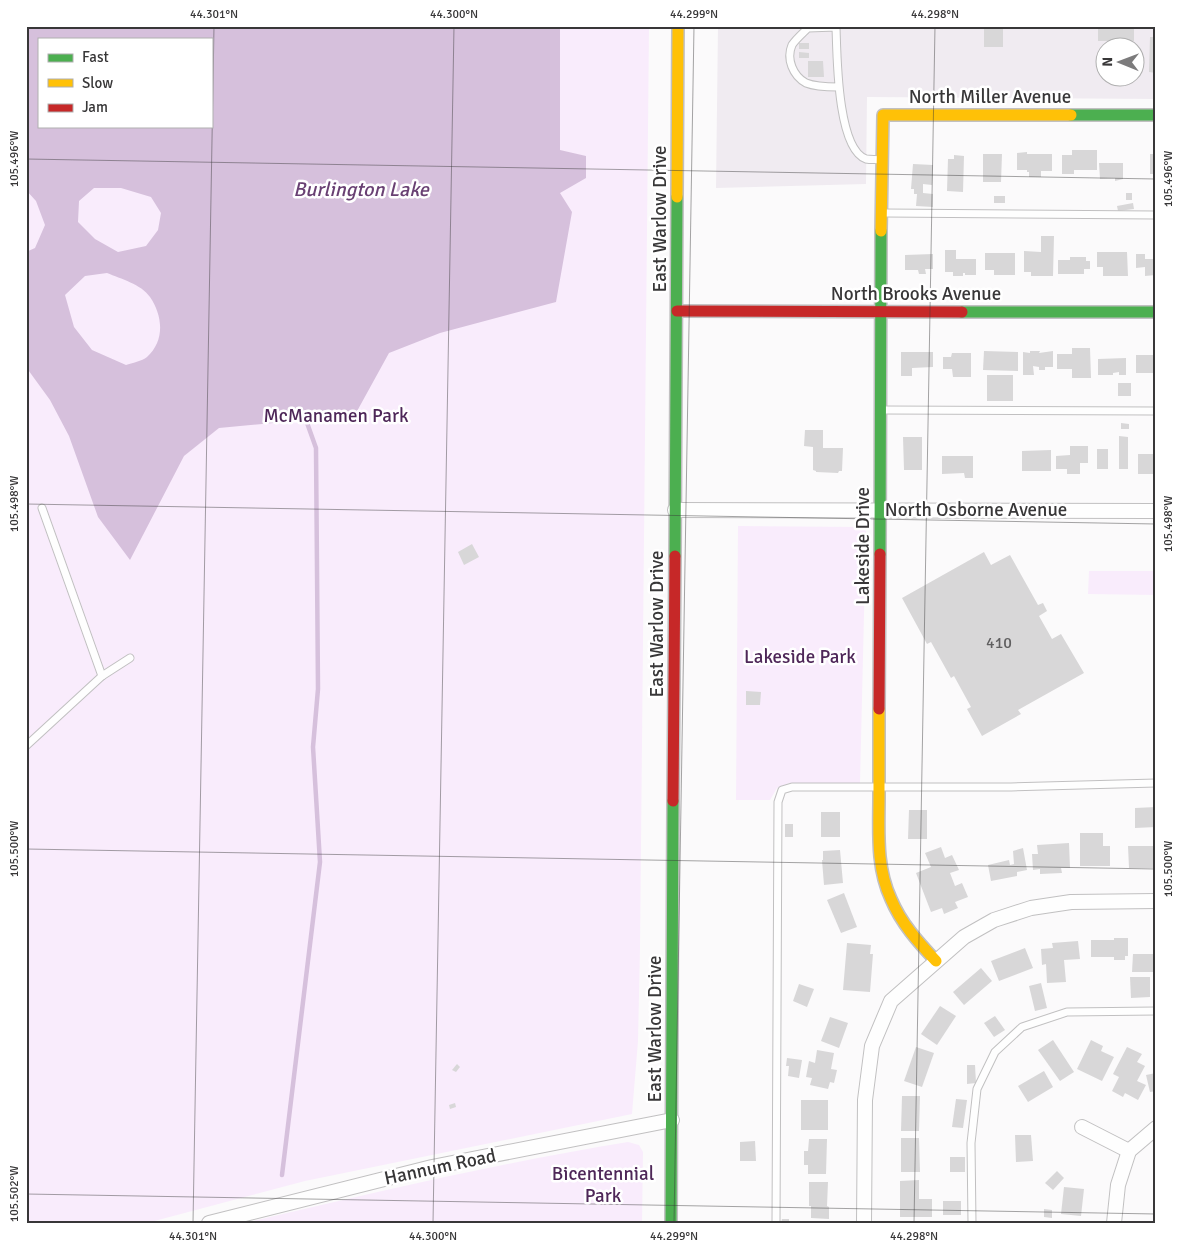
<svg xmlns="http://www.w3.org/2000/svg" width="1182" height="1249" viewBox="0 0 1182 1249" font-family="Signika,sans-serif">
<style>
.built{fill:#f0ebf1;fill-rule:evenodd}
.green{fill:#f9ecfc;fill-rule:evenodd}
.water{fill:#d6c0dc;fill-rule:evenodd}
.lines{fill:none;stroke-linecap:round;stroke-linejoin:round}
.stream{stroke:#d6c0dc;stroke-width:4.5}
.building{fill:#d8d7d8}
.lane-casing{stroke:#c1c0c1;stroke-width:9}
.street-casing{stroke:#c1c0c1;stroke-width:16}
.fast-casing{stroke:#c1c0c1;stroke-width:14}
.slow-casing{stroke:#c1c0c1;stroke-width:14}
.jam-casing{stroke:#c1c0c1;stroke-width:14}
.lane{stroke:#fefefe;stroke-width:7}
.street{stroke:#fefefe;stroke-width:14}
.fast{stroke:#4caf50;stroke-width:11}
.slow{stroke:#ffc107;stroke-width:11}
.jam{stroke:#c62828;stroke-width:11}
.ticks{fill:none;stroke:#383738;stroke-width:1;stroke-opacity:0.45}
.labels{text-anchor:middle;dominant-baseline:central;stroke-width:5;stroke-linejoin:round;paint-order:stroke}
.number-label{font-size:16px;fill:#605f60}
.street-label{font-size:19px;fill:#383738;stroke:#fff}
.park-label{font-size:19px;fill:#4e2758;stroke:#fff}
.water-label{font-size:20px;font-style:italic;fill:#694073;stroke:#fff}
.neatline{fill:none;stroke:#383738;stroke-width:2}
.ticks-label{font-size:12px;text-anchor:middle;fill:#383738}
</style>
<rect width="100%" height="100%" fill="#fbfafb"/>
<!-- built -->
<path class="built" d="M718,26H1156V99L867,97L866,184L716,188ZM1104,48H1134V78H1104Z"/>
<!-- green -->
<g class="green">
<path d="M26,26H649L640,948L638,1041L632,1114L305,1181L147,1223H26ZM39,39H211V126H39Z"/>
<path d="M738,526L860,527L866,531L860,783H789L777,788L770,800H736Z"/>
<path d="M1089,571H1156V595L1088,594Z"/>
<path d="M628,1142L639,1145L643,1152L642,1223H244C372,1193 499,1163 628,1142Z"/>
</g>
<!-- water -->
<path class="water" d="M26,26H560V150L586,156V178L560,193L572,212L556,302L440,333L389,353L356,413L306,420L219,428L184,456L130,560L98,517L69,436L50,400L26,367V252L35,248L45,225L36,201L26,190ZM39,39H211V126H39ZM94,188H121L151,197L161,213L158,230L146,246L118,252L95,239L78,222L79,201ZM107,273C121,279 141,284 150,297C163,316 165,341 147,357C142,361 132,363 126,365L92,350L74,327L65,295L85,276Z"/>
<g class="lines">
<!-- stream -->
<path class="stream" d="M282,1175L320,862L313,747L318,689L316,448L306,420"/>
</g>
<!-- building -->
<g class="building">
<rect x="984" y="26" width="19" height="21"/>
<rect x="1098" y="26" width="36" height="15"/>
<path d="M1150,37H1156V73L1149,72Z"/>
<rect x="799" y="43" width="10" height="6"/>
<path d="M799,52L809,53V58H799Z"/>
<path d="M808,61H823L824,77H808Z"/>
<path d="M1072,150H1097V170H1074V174H1062V155H1072Z"/>
<path d="M1027,152V154H1052V171H1041V177H1029V172H1027V170H1017V153Z"/>
<path d="M983,154H1002L1001,182H983Z"/>
<rect x="1150" y="154" width="6" height="20"/>
<path d="M954,155L964,156L963,192L947,191L948,159H954Z"/>
<path d="M1099,163H1123V179L1115,181V178L1100,179Z"/>
<path d="M913,164L933,165L932,185L923,184V193L933,194V207L916,206L917,194H914V189H911Z"/>
<rect x="1126" y="193" width="6" height="7"/>
<rect x="994" y="196" width="11" height="7"/>
<path d="M1133,203L1134,209L1118,211L1117,206Z"/>
<path d="M1041,236H1054L1053,276H1031V272H1024V251L1041,252Z"/>
<path d="M945,250H956V259H976V275H965V273H963V276H953V272H945Z"/>
<path d="M1097,252H1127L1128,276H1103V267H1097Z"/>
<path d="M985,253H1015V275H994V270H985Z"/>
<path d="M933,254V269H925L926,274H919L918,270H905V255Z"/>
<path d="M1136,254H1145V259H1156V275L1145,276V267L1136,268Z"/>
<path d="M1070,257H1086V261H1090V269H1084V274H1058V260H1070Z"/>
<path d="M1072,348H1090L1091,378H1072V369H1057V354H1072Z"/>
<path d="M984,351L1018,352V371L983,370Z"/>
<path d="M1030,351H1040L1039,353L1053,351V367H1045V370H1039V367L1033,366L1034,375H1023V352L1030,353Z"/>
<path d="M901,352H933V367L912,368V376H901Z"/>
<path d="M952,353H971V377H953L952,369H943V357H951Z"/>
<rect x="1136" y="355" width="20" height="18"/>
<path d="M1126,358V375H1119V372L1113,373V375H1098V359Z"/>
<rect x="987" y="375" width="26" height="26"/>
<rect x="1118" y="383" width="13" height="13"/>
<path d="M1121,423L1129,424V429H1121Z"/>
<path d="M805,430H823V448H843L842,471H839L838,473L816,472V471L813,470V447L804,446Z"/>
<path d="M1119,436L1128,437V469H1119Z"/>
<path d="M903,437H922V470H904Z"/>
<path d="M1070,446H1088V463H1080V474H1067V469H1056V456L1070,455Z"/>
<rect x="1097" y="449" width="11" height="20"/>
<path d="M1051,450V471H1022V451Z"/>
<rect x="1138" y="454" width="18" height="20"/>
<path d="M942,456H973V478H965L964,473L942,474Z"/>
<path d="M472,544L479,557L464,565L458,552Z"/>
<path d="M984,552L991,565L1010,555L1038,605L1043,603L1047,611L1039,616L1052,639L1061,634L1084,673L1018,710L1021,714L982,736L967,709L971,707L954,676L951,678L931,642L927,644L902,598Z"/>
<path d="M746,691L761,692L760,705H746Z"/>
<path d="M1156,807V827L1135,828V808Z"/>
<path d="M909,810H927V839H908Z"/>
<rect x="821" y="812" width="19" height="25"/>
<rect x="785" y="824" width="8" height="13"/>
<path d="M1080,833H1103V846H1110V866H1080Z"/>
<path d="M1069,843L1070,868H1061L1062,873L1040,874V869L1033,870L1032,854H1038L1037,845Z"/>
<path d="M1128,846H1156V868H1129Z"/>
<path d="M941,847L945,858L952,855L959,870L950,873L955,886L962,883L968,897L955,902L958,908L944,914L942,908L931,912L916,873L931,867L925,853Z"/>
<path d="M1023,848L1027,870L1017,872V876L991,881L988,865L1009,860L1010,865L1014,864L1013,851Z"/>
<path d="M840,850L843,883L824,885L822,860H823V851Z"/>
<path d="M844,893L857,927L841,933L827,900Z"/>
<path d="M1114,938H1128V956H1125V960H1114V957H1091V940H1114Z"/>
<path d="M1078,941L1080,959L1064,960L1066,982L1047,983L1046,964L1042,965L1041,949L1053,948L1052,943Z"/>
<path d="M847,943L871,945L870,954H873L870,992L843,990Z"/>
<path d="M1025,948L1033,968L999,981L991,961Z"/>
<path d="M1133,954H1156V972H1132Z"/>
<path d="M981,968L992,981L964,1005L953,992Z"/>
<path d="M1130,977H1150V997L1131,998Z"/>
<path d="M1041,983L1047,1008L1035,1011L1029,986Z"/>
<path d="M799,984L814,989L807,1007L793,1001Z"/>
<path d="M940,1006L956,1016L937,1045L921,1034Z"/>
<path d="M995,1016L1005,1030L994,1037L984,1023Z"/>
<path d="M830,1017L848,1023L839,1048L821,1041Z"/>
<path d="M1053,1040L1074,1072L1060,1081L1038,1050Z"/>
<path d="M1091,1040L1103,1046L1101,1051L1114,1057L1102,1081L1077,1069Z"/>
<path d="M916,1047L934,1053L922,1087L904,1081Z"/>
<path d="M1127,1047L1142,1054L1137,1062L1145,1066L1137,1081L1146,1085L1138,1100L1125,1093L1123,1097L1112,1091L1119,1077L1113,1074Z"/>
<path d="M817,1050L834,1053L831,1069L837,1070L834,1083L830,1082L828,1089L810,1085L812,1078L806,1077L809,1061L815,1063Z"/>
<path d="M787,1058L802,1060L799,1078L788,1076L789,1066H786Z"/>
<path d="M457,1064L460,1067L456,1072L452,1070Z"/>
<path d="M967,1065H975L976,1083L967,1084Z"/>
<path d="M1044,1071L1053,1087L1028,1102L1018,1086Z"/>
<path d="M1156,1073V1091L1150,1092L1146,1075Z"/>
<path d="M902,1096H920L919,1131H901Z"/>
<path d="M956,1099L967,1100L963,1128L952,1127Z"/>
<rect x="801" y="1100" width="27" height="30"/>
<path d="M455,1103L456,1107L450,1109L449,1105Z"/>
<path d="M1015,1135H1031L1033,1161L1016,1162Z"/>
<path d="M901,1138H919L920,1172H901Z"/>
<path d="M809,1139H827L826,1174H808V1165H804V1151H808Z"/>
<path d="M755,1141L756,1161H740V1142Z"/>
<rect x="950" y="1157" width="15" height="15"/>
<path d="M1057,1171L1064,1178L1053,1190L1045,1183Z"/>
<path d="M919,1180V1199H932V1217H900V1181Z"/>
<path d="M809,1182H828L827,1206L829,1207V1219L811,1218V1206H809Z"/>
<path d="M1064,1187L1084,1189L1081,1216L1061,1214Z"/>
<rect x="943" y="1201" width="18" height="14"/>
<path d="M1044,1209L1052,1210V1218L1044,1217Z"/>
<path d="M782,1219H789V1223H781Z"/>
</g>
<g class="lines">
<!-- lane casing -->
<g class="lane-casing">
<g id="lane">
<path d="M838,87C828,87 816,87 806,83C793,76 786,59 792,45C796,39 803,33 808,28L836,27C837,54 837,149 866,159C871,160 877,159 882,160"/>
<path d="M884,213L1156,215"/>
<path d="M881,410L1156,411"/>
<path d="M42,508L102,676"/>
<path d="M26,746L102,676L130,658"/>
<path d="M776,1223L778,802L782,790L792,787H1011L1156,783"/>
<path d="M972,1223L971,1143L977,1089L995,1052L1022,1027L1067,1012L1156,1011"/>
</g>
</g>
<!-- street casing -->
<g class="street-casing">
<g id="street">
<path d="M675,510L1156,511"/>
<path d="M1082,1127L1129,1151"/>
<path d="M209,1223L432,1167L672,1120"/>
<path d="M864,1223L865,1100L872,1046L891,1001L964,937L994,920L1031,908L1071,902L1156,901"/>
<path d="M1114,1223L1118,1185L1129,1151L1156,1128"/>
</g>
</g>
<!-- fast casing -->
<g class="fast-casing">
<g id="fast">
<path d="M1071,115H1156"/>
<path d="M962,312H1156"/>
<path d="M880,554L881,231"/>
<path d="M675,556L677,197"/>
<path d="M671,1223L673,801"/>
</g>
</g>
<!-- slow casing -->
<g class="slow-casing">
<g id="slow">
<path d="M677,197L678,26"/>
<path d="M881,231L883,115H1071"/>
<path d="M879,709C879,738 879,768 879,797C879,832 876,867 891,899C901,923 918,942 936,961"/>
</g>
</g>
<!-- jam casing -->
<g class="jam-casing">
<g id="jam">
<path d="M677,311L962,312"/>
<path d="M879,709L880,554"/>
<path d="M673,801L675,556"/>
</g>
</g>
<!-- lane -->
<use href="#lane" class="lane"/>
<!-- street -->
<use href="#street" class="street"/>
<!-- fast -->
<use href="#fast" class="fast"/>
<!-- slow -->
<use href="#slow" class="slow"/>
<!-- jam -->
<use href="#jam" class="jam"/>
</g>
<!-- ticks -->
<path class="ticks" d="M26,159L1156,179M26,504L1156,524M26,849L1156,869M26,1194L1156,1214M193,1223L214,26M433,1223L454,26M674,1223L694,26M914,1223L935,26M1154,1223L1156,1124"/>
<g class="labels">
<!-- number labels -->
<g class="number-label">
<text x="999" y="643">410</text>
</g>
<!-- street labels -->
<g class="street-label">
<text x="990" y="97">North Miller Avenue</text>
<text transform="translate(660 219) rotate(-90)">East Warlow Drive</text>
<text x="916" y="294">North Brooks Avenue</text>
<text x="976" y="510">North Osborne Avenue</text>
<text transform="translate(863 546) rotate(-90)">Lakeside Drive</text>
<text transform="translate(657 624) rotate(-90)">East Warlow Drive</text>
<text transform="translate(655 1029) rotate(-90)">East Warlow Drive</text>
<text transform="translate(440 1167) rotate(-12)">Hannum Road</text>
</g>
<!-- park labels -->
<g class="park-label">
<text x="336" y="416">McManamen Park</text>
<text x="800" y="657">Lakeside Park</text>
<text x="603" y="1174">Bicentennial<tspan x="603" dy="22">Park</tspan></text>
</g>
<!-- water labels -->
<g class="water-label">
<text x="361" y="189">Burlington Lake</text>
</g>
</g>
<!-- border -->
<rect width="1182" height="1249" fill="none" stroke="#ffffff" stroke-width="55"/>
<!-- legend -->
<rect x="38" y="38" width="175" height="90" fill="#ffffff" stroke="#afafaf"/>
<rect x="48" y="54" width="25" height="8" fill="#4caf50" stroke="#afafaf"/>
<text x="82" y="62" font-size="15" fill="#383738">Fast</text>
<rect x="48" y="79" width="25" height="8" fill="#ffc107" stroke="#afafaf"/>
<text x="82" y="88" font-size="15" fill="#383738">Slow</text>
<rect x="48" y="104" width="25" height="8" fill="#c62828" stroke="#afafaf"/>
<text x="82" y="112" font-size="15" fill="#383738">Jam</text>
<!-- north arrow -->
<g transform="translate(1120 62) rotate(271)"><circle r="24" fill="#ffffff" stroke="#afafaf"/>
<path d="M0-4L9 19L0 12L-9 19Z" fill="#7c7b7c"/>
<text y="-8" font-size="14" font-weight="bold" text-anchor="middle" fill="#383738">N</text>
</g>
<rect x="28" y="28" width="1126" height="1194" class="neatline"/>
<g class="ticks-label">
<text x="214" y="18">44.301°N</text>
<text x="454" y="18">44.300°N</text>
<text x="694" y="18">44.299°N</text>
<text x="935" y="18">44.298°N</text>
<text transform="translate(14 159) rotate(-90)" y="4">105.496°W</text>
<text transform="translate(1168 179) rotate(-90)" y="4">105.496°W</text>
<text transform="translate(14 504) rotate(-90)" y="4">105.498°W</text>
<text transform="translate(1168 524) rotate(-90)" y="4">105.498°W</text>
<text transform="translate(14 849) rotate(-90)" y="4">105.500°W</text>
<text transform="translate(1168 869) rotate(-90)" y="4">105.500°W</text>
<text transform="translate(14 1194) rotate(-90)" y="4">105.502°W</text>
<text x="193" y="1240">44.301°N</text>
<text x="433" y="1240">44.300°N</text>
<text x="674" y="1240">44.299°N</text>
<text x="914" y="1240">44.298°N</text>
</g>
</svg>
